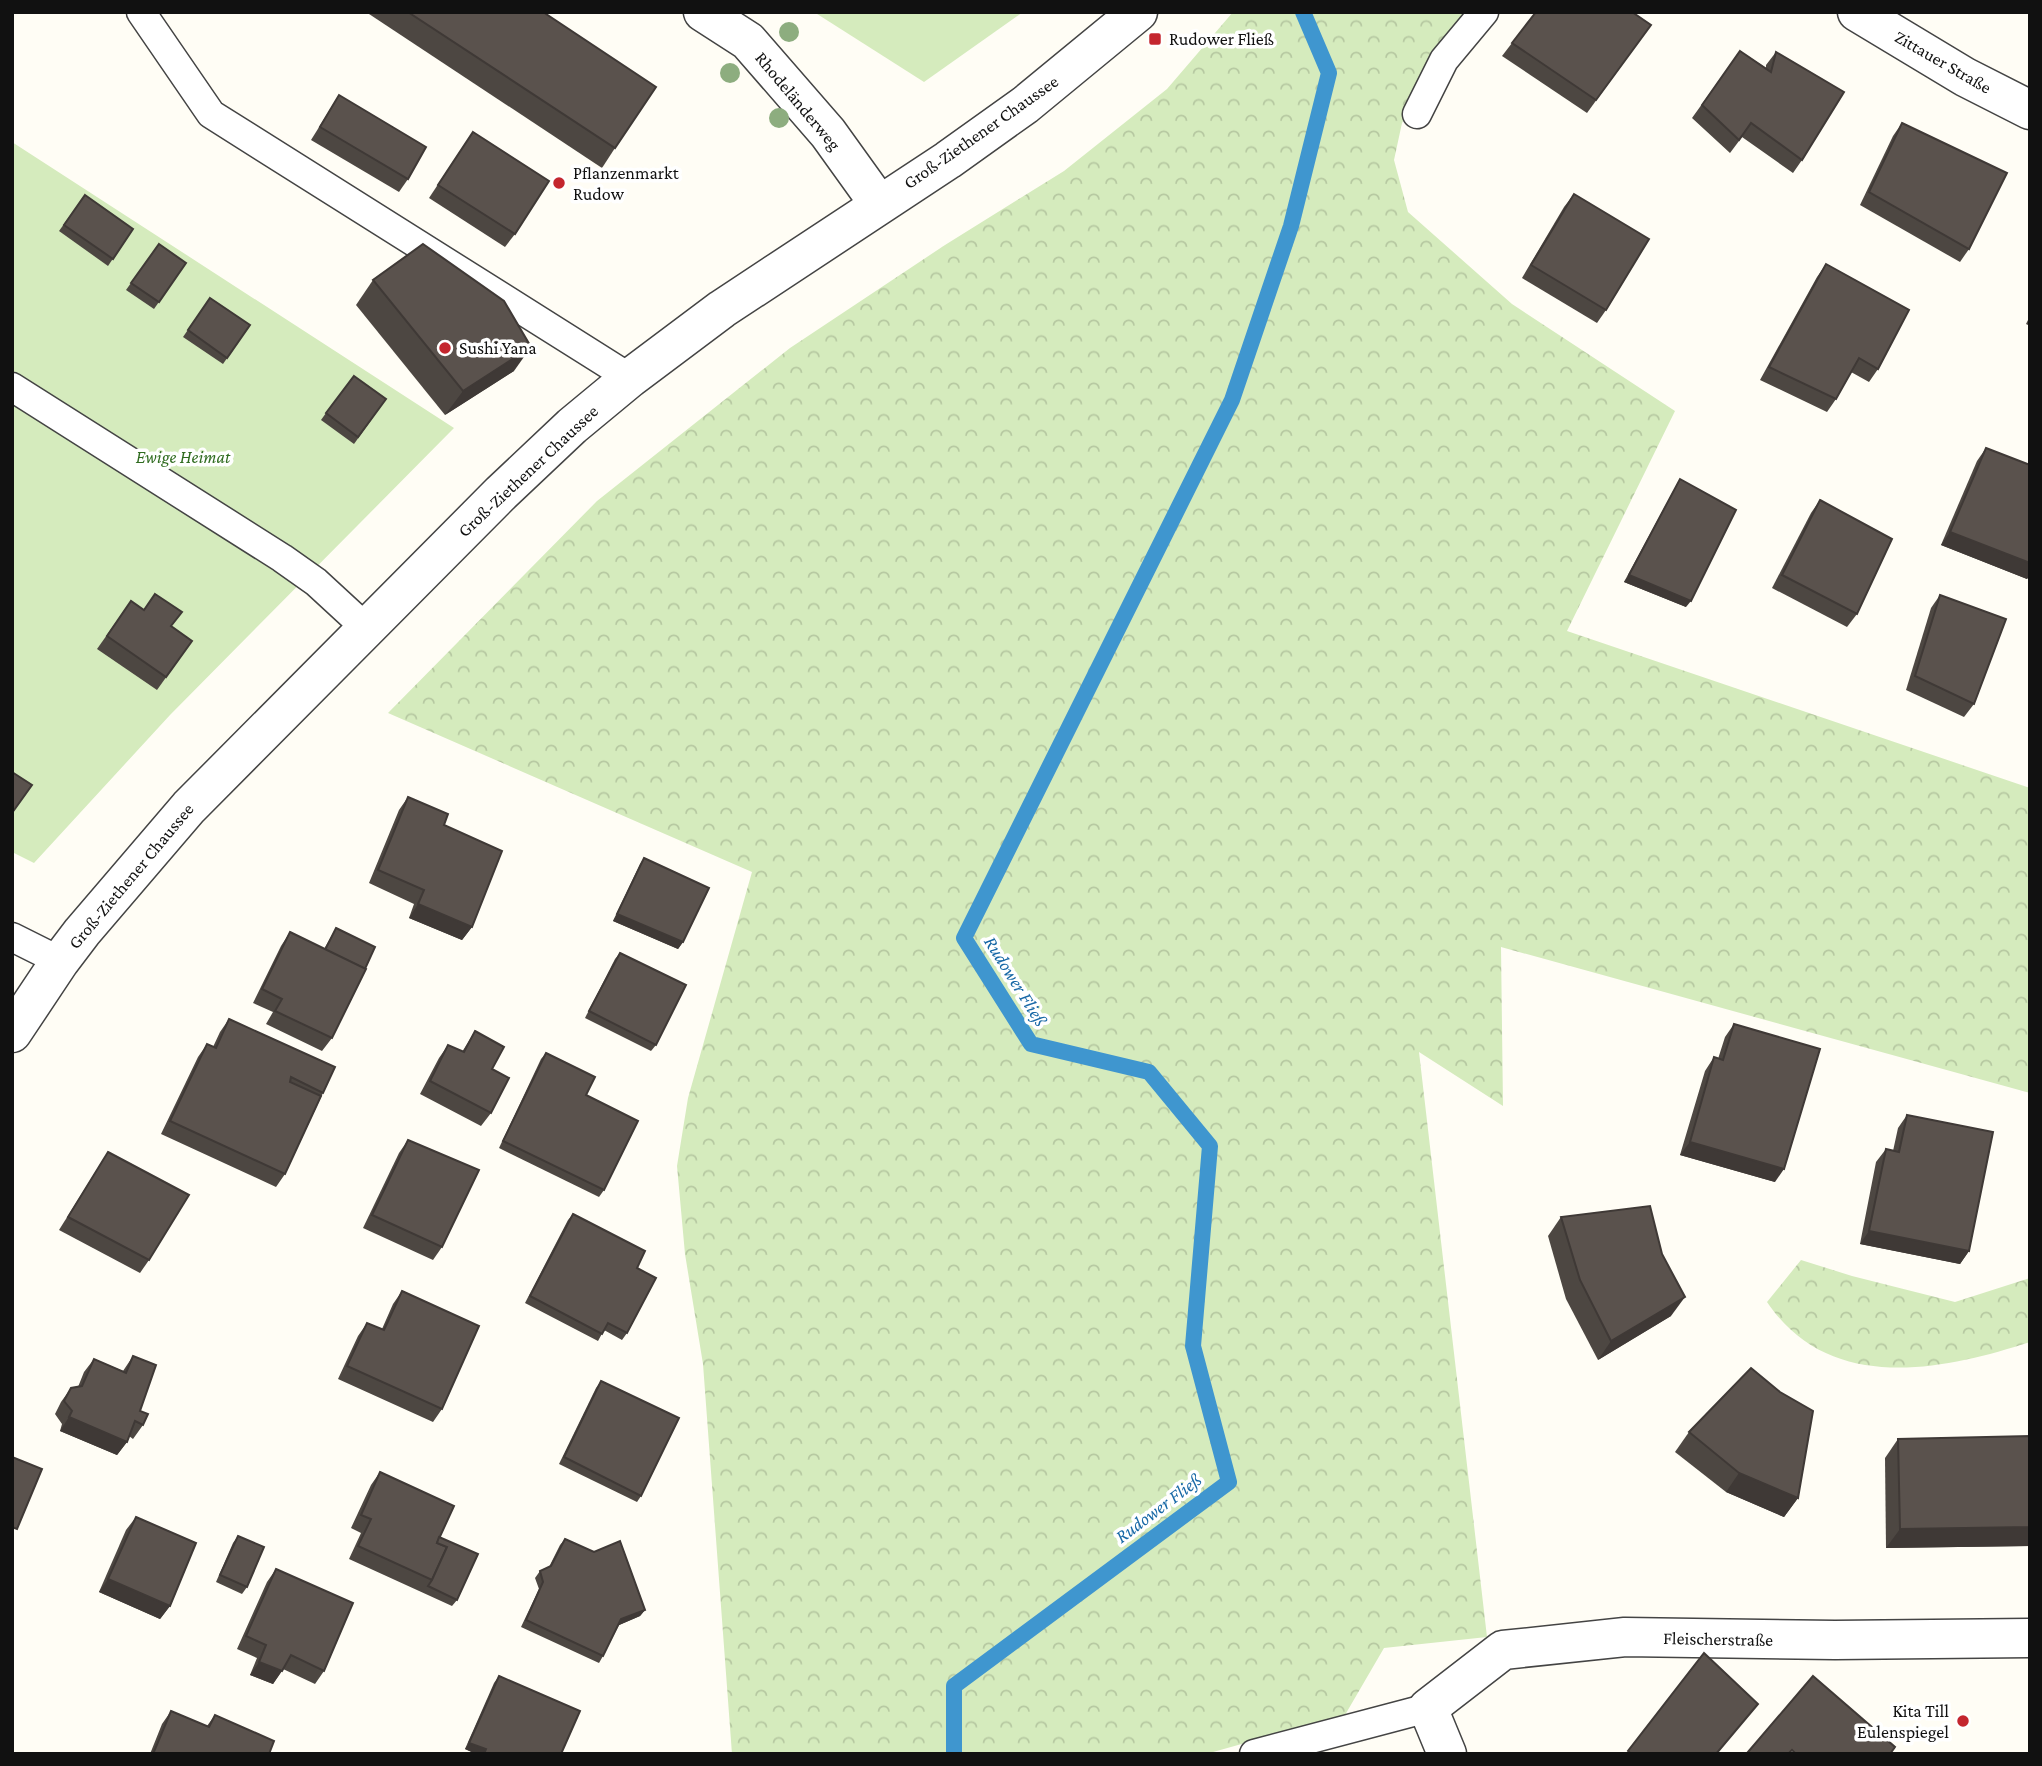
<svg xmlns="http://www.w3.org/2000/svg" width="2042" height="1766" viewBox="0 0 2042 1766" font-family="'Crimson Pro',serif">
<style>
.grass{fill:#d5ebbd}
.park{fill:url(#park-crowns)}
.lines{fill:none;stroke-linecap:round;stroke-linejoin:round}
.stream{stroke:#3f96cf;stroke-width:16}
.service-casing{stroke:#444;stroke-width:31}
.minor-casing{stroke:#444;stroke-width:41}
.tertiary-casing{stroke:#444;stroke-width:41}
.service{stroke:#fff;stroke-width:28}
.minor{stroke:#fff;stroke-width:38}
.tertiary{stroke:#fff;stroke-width:38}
.tree{fill:#8dad7f}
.wall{fill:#4d4742}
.shaded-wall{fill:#3f3936}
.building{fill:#5a524d;stroke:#3f3936;stroke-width:2}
.poi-dot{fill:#c4262e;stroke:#fff;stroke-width:2.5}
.labels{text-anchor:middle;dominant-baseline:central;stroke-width:7;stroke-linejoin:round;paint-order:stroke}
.poi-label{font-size:18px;fill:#111;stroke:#fff;text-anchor:start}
.street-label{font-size:18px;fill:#111;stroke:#fff}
.park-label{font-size:18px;font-style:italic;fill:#2f6b1f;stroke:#fff}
.water-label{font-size:19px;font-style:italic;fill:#1768a6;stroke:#fff}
</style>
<defs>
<pattern id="park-crowns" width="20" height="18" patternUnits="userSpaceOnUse" patternTransform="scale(1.75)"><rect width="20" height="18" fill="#d5ebbd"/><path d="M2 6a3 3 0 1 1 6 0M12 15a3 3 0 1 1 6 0" fill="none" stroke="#b6c8a1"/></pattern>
</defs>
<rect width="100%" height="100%" fill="#fffdf5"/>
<!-- grass -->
<g class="grass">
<path d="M814,12H1023L924,82Z"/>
<path d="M12,142L454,428L170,715L34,863L12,852Z"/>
</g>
<!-- park -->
<g class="park">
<path d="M1233,12H1470L1436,55L1402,123L1394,160L1408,212L1512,304L1675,411L1567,631L2030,788V1093L1501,947L1503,1106L1419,1052L1487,1637L1384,1648L1345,1715L1206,1754H732L703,1364L685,1254L677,1166L688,1098L752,872L388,713L597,501L790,348L945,245L1064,171L1167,89Z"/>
<path d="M1801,1260L1852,1276L1955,1302L2030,1278V1342C1941,1371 1829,1394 1767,1302Z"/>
</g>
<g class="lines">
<!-- stream -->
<path class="stream" d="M954,1754V1686L1229,1482L1193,1346L1210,1146L1149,1072L1031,1044L964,938L1232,400L1291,226L1329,73L1303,12"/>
<!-- service casing -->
<g class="service-casing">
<g id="service">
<path d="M141,12L211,114L630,378"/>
<path d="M1417,114L1444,60L1484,12"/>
<path d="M12,387L282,558L316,582L367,629"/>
<path d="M12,937L60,961"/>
<path d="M1254,1754L1428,1708"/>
</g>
</g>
<!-- minor casing -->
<g class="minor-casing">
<g id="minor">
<path d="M703,12L748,41L828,133L879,204"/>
<path d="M1447,1754L1428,1708L1503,1650L1625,1637L1835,1640L2030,1638"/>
</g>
</g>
<!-- tertiary casing -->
<g class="tertiary-casing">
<g id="tertiary">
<path d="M1857,12L1965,77L2030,110"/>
<path d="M12,1033L60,961L82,932L189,807L501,493L572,426L630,378L722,309L948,160L1025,105L1138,12"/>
</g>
</g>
<!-- service -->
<use href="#service" class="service"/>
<!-- minor -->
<use href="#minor" class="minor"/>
<!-- tertiary -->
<use href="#tertiary" class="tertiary"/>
</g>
<!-- trees -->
<g class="tree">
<circle cx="789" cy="32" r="10"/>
<circle cx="730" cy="73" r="10"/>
<circle cx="779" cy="118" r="10"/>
</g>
<!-- wall -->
<g class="wall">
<path d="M366,12H543L615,148L602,168Z"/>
<path d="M1651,25L1587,113L1502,56L1512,43Z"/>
<path d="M1740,51L1766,68V65L1776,52L1802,160L1793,173L1742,137L1730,153L1692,118Z"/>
<path d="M339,95L408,179L399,192L311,140Z"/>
<path d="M1902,123L1969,249L1960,262L1860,205L1893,136Z"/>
<path d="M464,145L515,234L505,247L429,198Z"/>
<path d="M1574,194L1606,310L1597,323L1522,278L1564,207Z"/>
<path d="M85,195L133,229L108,266L59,231Z"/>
<path d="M159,244L186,263L154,309L126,290Z"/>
<path d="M1826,264L1878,369L1869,382L1851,372L1836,399L1827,412L1760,380L1817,277Z"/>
<path d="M373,280L514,371L445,415L356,305Z"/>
<path d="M210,298L250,325L223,364L183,337Z"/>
<path d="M2030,316V326L2026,324Z"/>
<path d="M386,399L354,444L321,420L326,413Z"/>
<path d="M1986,448L2030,465V575L2027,579L1941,545L1977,461Z"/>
<path d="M1680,479L1686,607L1624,582L1676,486Z"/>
<path d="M1820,500L1857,614L1847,627L1772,588L1811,513Z"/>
<path d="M1940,595L1974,704L1964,717L1906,690L1931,608Z"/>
<path d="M131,601L192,641L157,690L97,649Z"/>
<path d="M408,797L444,825L472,927L462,940L409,918L414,904L369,883L399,810Z"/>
<path d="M644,858L683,942L678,949L613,921L640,864Z"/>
<path d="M336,928L332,1038L322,1051L266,1024L273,1012L253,1003L281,946L290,932L324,949Z"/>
<path d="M620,953L656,1045L651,1051L585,1018L615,959Z"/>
<path d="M229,1019L323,1093L285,1174L276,1187L161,1134L198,1057L207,1044L213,1047L220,1032Z"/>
<path d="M1734,1024L1775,1182L1680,1155L1705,1071L1714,1057L1718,1059L1725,1037Z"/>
<path d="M475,1031L492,1069L491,1113L481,1126L420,1094L439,1058L448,1045L462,1052Z"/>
<path d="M546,1053L586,1095L604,1190L599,1197L499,1148L541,1059Z"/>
<path d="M1907,1115L1969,1251L1960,1264L1860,1244L1876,1162L1886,1149L1893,1151L1898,1128Z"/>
<path d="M408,1140L442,1247L433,1260L363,1228L399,1153Z"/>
<path d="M108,1152L149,1260L140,1273L59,1230Z"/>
<path d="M573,1214L637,1268L627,1333L622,1340L604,1330L598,1341L525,1303L568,1220Z"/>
<path d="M1561,1217L1662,1254L1671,1316L1598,1360L1566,1299L1548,1236Z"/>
<path d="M402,1291L442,1409L433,1422L338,1379L358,1336L367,1323L382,1329L393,1304Z"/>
<path d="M133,1356L140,1411L143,1425L133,1439L129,1436L127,1442L117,1455L60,1431L62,1424L55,1414L61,1402L71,1388L78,1387L84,1372L94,1359L123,1371Z"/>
<path d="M601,1381L641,1496L637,1502L559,1464L596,1388Z"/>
<path d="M1689,1432L1798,1498L1784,1517L1726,1492L1675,1452Z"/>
<path d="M2030,1436V1546L1886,1548L1885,1458L1898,1439Z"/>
<path d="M380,1472L439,1537L457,1600L452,1606L349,1559L361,1533L351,1528L371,1485Z"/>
<path d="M136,1517L170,1606L160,1619L99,1592L126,1530Z"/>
<path d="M238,1536L247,1587L242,1594L216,1582L233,1543Z"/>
<path d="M565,1539L645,1610L640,1616L619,1625L603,1656L599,1663L521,1627L539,1589L535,1578L540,1571L549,1567L560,1545Z"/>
<path d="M276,1569L324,1671L315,1684L283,1669L273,1684L250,1675L257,1658L237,1649L267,1582Z"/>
<path d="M499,1676L561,1754H476L465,1749L494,1683Z"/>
<path d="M171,1711L207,1726L215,1715L269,1754H150L162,1724Z"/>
<path d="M2030,1715V1754H2029L2028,1717Z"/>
</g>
<!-- shaded-wall -->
<g class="shaded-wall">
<path d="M531,347L514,371L445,415L463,391Z"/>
<path d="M1950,532L2030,563V575L2027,579L1941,545Z"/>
<path d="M1629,575L1691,601L1686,607L1624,582Z"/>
<path d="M418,904L472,927L462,940L409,918Z"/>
<path d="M617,914L683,942L678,949L613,921Z"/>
<path d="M1690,1142L1784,1169L1775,1182L1680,1155Z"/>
<path d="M1869,1231L1969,1251L1960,1264L1860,1244Z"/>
<path d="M1685,1297L1671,1316L1598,1360L1611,1341Z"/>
<path d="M69,1417L127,1442L117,1455L60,1431Z"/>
<path d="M1739,1473L1798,1498L1784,1517L1726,1492Z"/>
<path d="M2030,1527V1546L1886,1548L1900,1529Z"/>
<path d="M108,1579L170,1606L160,1619L99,1592Z"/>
<path d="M645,1610L640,1616L617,1626L621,1619Z"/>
<path d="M259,1662L282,1671L273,1684L250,1675Z"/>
<path d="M469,1743L486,1749L483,1754H476L465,1749Z"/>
</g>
<!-- building -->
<g class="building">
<path d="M408,12H543L656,87L615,148Z"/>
<path d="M1536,12H1632L1651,25L1596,100L1512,43Z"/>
<path d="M1740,51L1771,72L1776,52L1844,92L1802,160L1751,123L1739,140L1702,105Z"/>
<path d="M339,95L426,147L408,179L320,127Z"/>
<path d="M1902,123L2007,173L1969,249L1869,192Z"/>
<path d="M473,132L549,181L515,234L438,185Z"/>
<path d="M1574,194L1649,239L1606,310L1531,265Z"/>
<path d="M85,195L133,229L113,259L64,225Z"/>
<path d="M159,244L186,263L159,302L131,283Z"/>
<path d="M423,244L504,301L531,347L463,391L373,280Z"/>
<path d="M1826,264L1909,310L1878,369L1859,358L1836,399L1769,367Z"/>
<path d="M210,298L250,325L227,358L188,330Z"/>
<path d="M354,376L386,399L358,437L326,413Z"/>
<path d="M1986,448L2030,465V563L1950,532Z"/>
<path d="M1680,479L1736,510L1691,601L1629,575Z"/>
<path d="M1820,500L1892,539L1857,614L1782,575Z"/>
<path d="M155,594L182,612L171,626L192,641L166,677L107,636L131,601L144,610Z"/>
<path d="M1940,595L2006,619L1974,704L1915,676Z"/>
<path d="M12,772L32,785L12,813Z"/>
<path d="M408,797L448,814L444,825L502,851L472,927L418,904L424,890L378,870Z"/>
<path d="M644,858L709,888L683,942L617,914Z"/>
<path d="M336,928L375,947L365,969L325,950Z"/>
<path d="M290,932L366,969L332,1038L275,1011L282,999L262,989Z"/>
<path d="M620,953L686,985L656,1045L589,1011Z"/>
<path d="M229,1019L335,1067L323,1093L291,1077L290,1082L321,1096L285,1174L170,1121L207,1044L216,1048Z"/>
<path d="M1734,1024L1820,1049L1784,1169L1690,1142L1714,1057L1723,1060Z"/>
<path d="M475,1031L504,1047L492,1069L509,1078L491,1113L430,1081L448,1045L464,1052Z"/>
<path d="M546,1053L595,1077L586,1095L638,1121L604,1190L503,1141Z"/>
<path d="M1907,1115L1993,1132L1969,1251L1869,1231L1886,1149L1899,1152Z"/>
<path d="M408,1140L479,1170L442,1247L372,1215Z"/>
<path d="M108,1152L189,1195L149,1260L68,1217Z"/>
<path d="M1650,1206L1662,1254L1685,1297L1611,1341L1580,1280L1561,1217Z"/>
<path d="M573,1214L645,1251L637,1268L656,1278L627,1333L608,1323L602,1334L530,1296Z"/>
<path d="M402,1291L479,1326L442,1409L347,1366L367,1323L384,1330Z"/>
<path d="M133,1356L156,1365L140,1411L148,1414L143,1425L135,1421L127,1442L69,1417L72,1411L64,1401L71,1388L82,1386L94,1359L126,1373Z"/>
<path d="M1751,1368L1780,1392L1813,1411L1798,1498L1739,1473L1689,1432Z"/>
<path d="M601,1381L679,1418L641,1496L564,1457Z"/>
<path d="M2030,1436V1527L1900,1529L1898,1439Z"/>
<path d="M12,1457L42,1469L17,1529L12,1527Z"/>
<path d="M380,1472L454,1506L437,1543L447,1547L432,1580L358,1546L371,1519L361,1515Z"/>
<path d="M136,1517L196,1543L170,1606L108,1579Z"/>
<path d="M238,1536L264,1547L247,1587L220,1575Z"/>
<path d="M439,1537L478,1554L457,1600L428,1586L432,1580L447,1547L437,1543Z"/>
<path d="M565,1539L594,1552L620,1541L645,1610L621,1619L603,1656L526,1620L543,1582L540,1571L551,1566Z"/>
<path d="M276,1569L353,1603L324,1671L291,1655L282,1671L259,1662L266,1645L246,1636Z"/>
<path d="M1704,1653L1758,1704L1716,1754H1631L1628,1751Z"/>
<path d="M499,1676L580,1711L561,1754H484L486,1749L469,1743Z"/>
<path d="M1813,1676L1895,1747L1890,1754H1796L1792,1750L1788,1754H1750L1748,1752Z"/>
<path d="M171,1711L209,1727L215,1715L274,1741L269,1754H153Z"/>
</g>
<!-- markers -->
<g class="poi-dot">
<rect x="1148" y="32" width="14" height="14" rx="3.5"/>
<circle cx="559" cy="183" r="7"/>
<circle cx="445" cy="348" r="7"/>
<circle cx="1963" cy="1721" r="7"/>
</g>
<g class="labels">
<!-- poi labels -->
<g class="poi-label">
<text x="1169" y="39">Rudower Fließ</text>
<text x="573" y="173">Pflanzenmarkt<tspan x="573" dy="21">Rudow</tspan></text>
<text x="459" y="348">Sushi Yana</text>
<text x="1949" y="1711" text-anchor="end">Kita Till<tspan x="1949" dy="21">Eulenspiegel</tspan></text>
</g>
<!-- street labels -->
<g class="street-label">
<text transform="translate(1943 62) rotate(30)">Zittauer Straße</text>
<text transform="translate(798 101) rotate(50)">Rhodeländerweg</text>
<text transform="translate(981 132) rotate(-35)">Groß-Ziethener Chaussee</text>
<text transform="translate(528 471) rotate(-43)">Groß-Ziethener Chaussee</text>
<text transform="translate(131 876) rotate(-50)">Groß-Ziethener Chaussee</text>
<text transform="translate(1718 1639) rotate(1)">Fleischerstraße</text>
</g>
<!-- park labels -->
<g class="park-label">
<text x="183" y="457">Ewige Heimat</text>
</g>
<!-- water labels -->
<g class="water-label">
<text transform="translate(1016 981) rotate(58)">Rudower Fließ</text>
<text transform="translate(1158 1508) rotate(-37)">Rudower Fließ</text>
</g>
</g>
<!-- border -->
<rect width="2042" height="1766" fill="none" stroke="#111111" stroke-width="28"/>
</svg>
